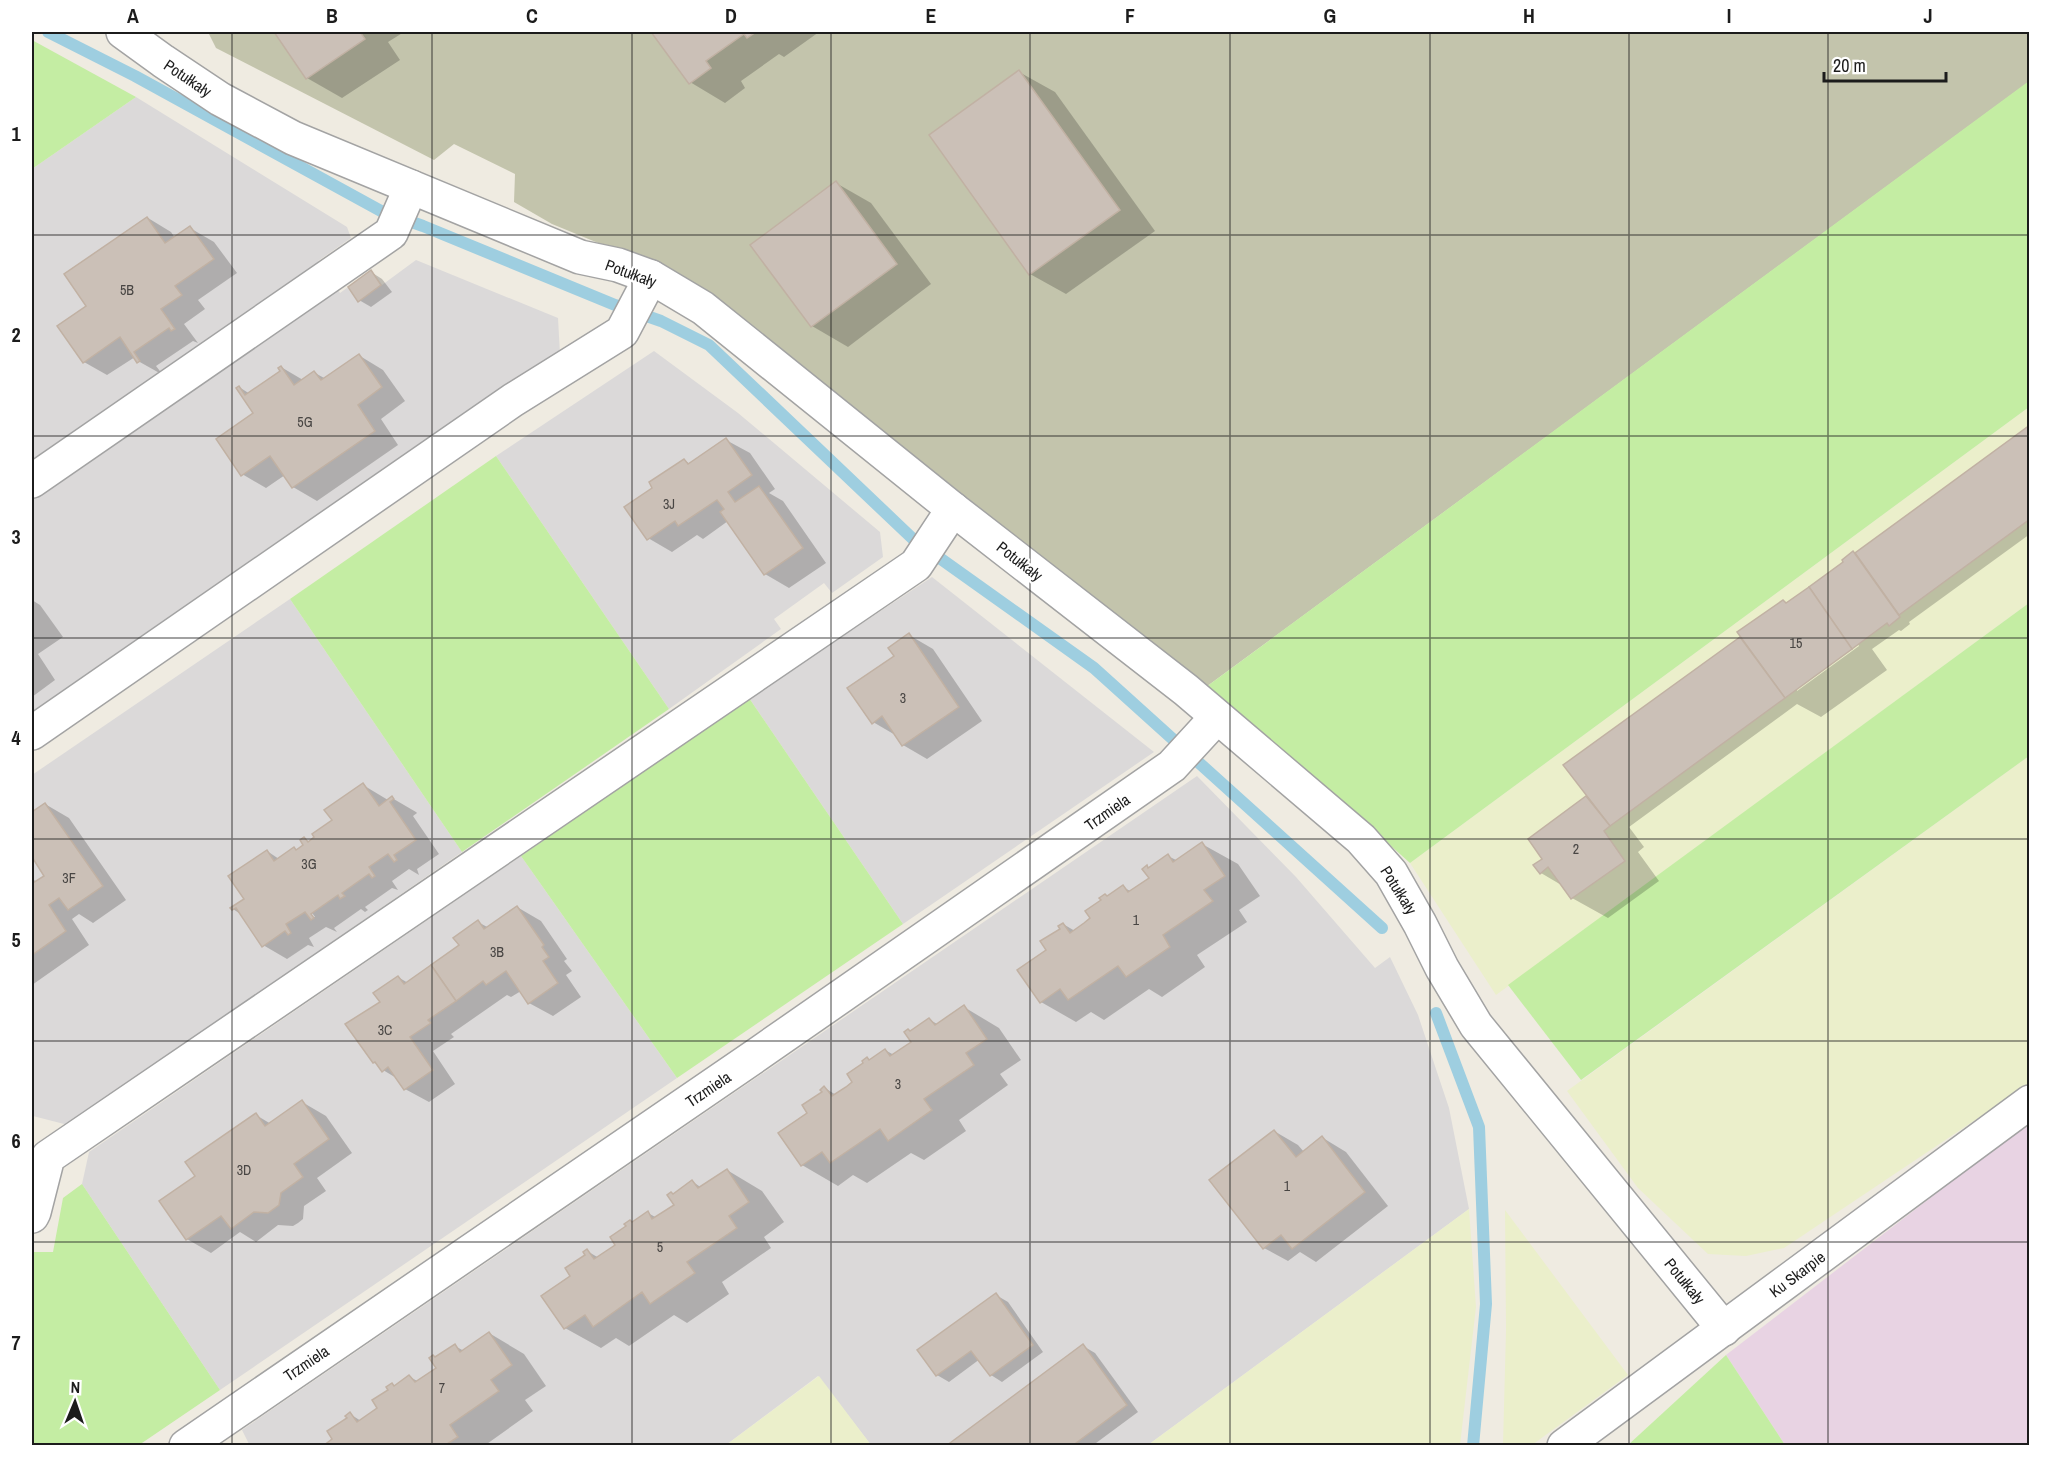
<svg xmlns="http://www.w3.org/2000/svg" width="2061" height="1477" viewBox="0 0 2061 1477" font-family="'Archivo Narrow',sans-serif">
<style>
.residential{fill:#dbd9d9}
.industrial{fill:#e8d3e3}
.construction{fill:#c3c4ac}
.farmland{fill:#ebefcb}
.grass{fill:#c4eda3}
.shadow{fill:#0003;fill-rule:evenodd}
.lines{fill:none;stroke-linecap:round;stroke-linejoin:round}
.stream{stroke:#9ecee0;stroke-width:12}
.building{fill:#cbc0b7;stroke:#c1b1a3;stroke-width:1.5}
.minor-casing{stroke:#a3a3a3;stroke-width:36}
.minor{stroke:#fff;stroke-width:33}
.grid{fill:none;stroke:#1c1c1c;stroke-width:1.5;stroke-opacity:0.55}
.labels{text-anchor:middle;dominant-baseline:central;stroke-width:4.5;stroke-linejoin:round;paint-order:stroke}
.number-label{font-size:14px;fill:#484543}
.street-label{font-size:16px;fill:#1c1c1c;stroke:#fff}
.neatline{fill:none;stroke:#1c1c1c;stroke-width:2}
.grid-label{font-size:20px;text-anchor:middle;font-weight:bold;fill:#1c1c1c}
</style>
<rect width="100%" height="100%" fill="#efebe1"/>
<!-- residential -->
<g class="residential">
<path d="M136,97L347,227L351,238L318,261L340,293L371,270L382,285L416,260L558,318L560,354L32,714V169Z"/>
<path d="M654,351L738,413L880,532L883,557L832,593L824,583L774,619L781,629L669,709L496,456Z"/>
<path d="M932,577L1154,752L903,924L749,698Z"/>
<path d="M290,599L462,852L68,1125L33,1116L32,1113V775Z"/>
<path d="M1197,776L1296,877L1375,968L1390,957L1418,1015L1449,1108L1469,1209L1148,1445H871L818,1376L726,1445L250,1446L242,1430Z"/>
<path d="M521,856L677,1078L220,1390L82,1184L89,1152Z"/>
</g>
<!-- industrial -->
<path class="industrial" d="M2029,1122V1445H1785L1726,1355Z"/>
<!-- construction -->
<path class="construction" d="M208,32H2029L2030,81L1206,687L763,336L717,297L686,279L552,224L514,202L515,174L454,144L434,160L216,48Z"/>
<!-- farmland -->
<g class="farmland">
<path d="M2029,407V603L1496,995L1410,863Z"/>
<path d="M2029,756V1084L1784,1248L1746,1256L1708,1254L1638,1188L1567,1091Z"/>
<path d="M1469,1209L1476,1307L1460,1445H1148Z"/>
<path d="M1505,1210L1628,1375L1532,1445H1503L1506,1330Z"/>
<path d="M819,1376L871,1445H726Z"/>
</g>
<!-- grass -->
<g class="grass">
<path d="M32,40L136,97L32,169Z"/>
<path d="M2029,81V407L1410,863L1305,769L1206,687Z"/>
<path d="M496,456L669,709L462,852L290,599Z"/>
<path d="M2029,603V756L1581,1080L1508,985Z"/>
<path d="M749,698L903,924L677,1078L521,856Z"/>
<path d="M82,1184L220,1390L139,1445H32V1252H53L63,1198Z"/>
<path d="M1726,1355L1785,1445H1628Z"/>
</g>
<!-- shadow -->
<g class="shadow">
<path d="M276,32H404L388,42L400,60L342,98L307,78Z"/>
<path d="M652,32H819L784,57L779,54L741,81L745,88L725,103L690,82Z"/>
<path d="M1019,72L1055,92L1155,231L1066,294L1030,274Z"/>
<path d="M836,183L871,203L931,284L848,347L812,326L752,245Z"/>
<path d="M148,218L171,232L175,238L190,228L214,242L237,273L198,300L205,309L184,324L198,343L193,341L156,366L163,375L138,361L135,357L107,375L84,362L88,307Z"/>
<path d="M371,272L382,279L392,292L371,307L359,300Z"/>
<path d="M360,356L383,370L405,401L381,419L398,445L317,501L293,487L285,475L266,488L242,474L255,414L239,387L250,394L282,371L281,367L303,380L315,373L326,379Z"/>
<path d="M2030,427V534L1909,622L1910,624L1901,631L1899,630L1872,649L1887,670L1821,717L1797,704L1629,827L1644,847L1638,852L1659,881L1608,918L1572,898L1563,886L1541,873L1544,859L1587,798L1593,802L1565,765ZM1858,644L1859,646L1797,691V687Z"/>
<path d="M726,440L750,453L775,489L769,493L783,501L826,563L789,588L765,574L728,521L703,539L697,535L672,552L648,538L654,488L684,460L690,464Z"/>
<path d="M32,600L40,605L63,637L38,654L55,680L32,697Z"/>
<path d="M909,635L933,649L982,721L927,759L903,745L897,736L873,722L896,657Z"/>
<path d="M363,785L388,800L392,798L416,812L417,813L413,816L439,854L417,869L419,875L409,869L392,881L398,890L392,888L365,907L368,910L365,912L361,909L334,928L337,932L326,927L309,938L314,947L308,945L287,959L263,945L242,915L233,909L246,899L267,851L279,859L294,849L297,851L305,845L304,839L310,842L335,820ZM308,907L315,917H311Z"/>
<path d="M45,804L69,818L126,900L93,923L79,914L72,919L89,945L32,985V879L37,882L46,876L32,854V814Z"/>
<path d="M1202,844L1238,864L1260,896L1239,910L1247,922L1197,955L1205,967L1162,997L1149,989L1104,1020L1091,1012L1076,1022L1041,1002L1048,950L1062,929L1063,924L1075,931L1092,918L1108,897L1123,887L1132,892L1151,879L1147,867L1149,869L1168,856L1178,861Z"/>
<path d="M517,907L541,921L567,959L564,961L572,971L566,975L581,997L553,1016L529,1003L521,991L511,997L507,995L451,1034L454,1037L433,1051L455,1084L429,1102L405,1089L398,1079L383,1070L374,1062L382,1002L398,977L408,983L461,946L478,922L489,928Z"/>
<path d="M964,1007L999,1028L1021,1060L1000,1074L1008,1085L959,1120L966,1131L924,1160L911,1153L867,1183L853,1175L838,1186L802,1165L780,1134L809,1114L824,1092L825,1088L836,1095L855,1082L867,1059L870,1060L885,1050L894,1055L913,1043L911,1032L930,1020L939,1025Z"/>
<path d="M302,1102L326,1116L352,1153L317,1178L326,1191L304,1206L303,1219L298,1223L293,1226L278,1225L256,1242L240,1232L211,1253L187,1239L197,1177L256,1115L271,1124Z"/>
<path d="M1274,1131L1298,1145L1304,1152L1323,1138L1346,1152L1388,1206L1316,1262L1300,1252L1288,1261L1264,1248Z"/>
<path d="M727,1170L762,1191L784,1222L764,1237L771,1248L722,1282L729,1294L687,1323L674,1315L629,1346L616,1338L601,1348L565,1328L572,1276L587,1255V1251L599,1258L617,1245L633,1223L648,1213L657,1218L676,1205L674,1195L693,1182L702,1188Z"/>
<path d="M996,1295L1008,1302L1043,1352L1002,1382L991,1375L980,1359L949,1382L937,1375Z"/>
<path d="M489,1333L524,1354L546,1386L525,1400L533,1411L484,1446H325L334,1439L350,1414L361,1421L379,1408L392,1385L395,1386L410,1377L419,1382L438,1369L436,1358L455,1346L464,1351Z"/>
<path d="M1083,1346L1095,1353L1138,1412L1092,1446H949Z"/>
</g>
<g class="lines">
<!-- stream -->
<g class="stream">
<path d="M48,32L135,76L381,211L423,226L615,305L661,321L709,345L913,539L1094,668L1382,928"/>
<path d="M1436,1013L1479,1127L1486,1304L1473,1446"/>
</g>
</g>
<!-- building -->
<g class="building">
<path d="M274,32H360L365,39L306,79Z"/>
<path d="M651,32H756L747,38L744,34L706,61L711,68L689,84Z"/>
<path d="M1019,70L1120,210L1029,275L929,135Z"/>
<path d="M836,181L897,264L811,327L750,245Z"/>
<path d="M147,217L165,243L190,226L214,259L175,286L182,295L161,309L175,329L171,331L169,328L134,352L140,361L137,363L120,337L83,363L57,326L86,306L64,274Z"/>
<path d="M371,270L381,285L358,302L348,287Z"/>
<path d="M359,354L382,387L358,405L375,431L292,488L270,456L241,476L216,439L253,413L236,388L239,386L245,395L280,371L278,368L281,366L294,385L314,371L321,380Z"/>
<path d="M2030,425V519L1899,615L1855,553Z"/>
<path d="M726,438L752,475L728,492L735,502L759,486L803,548L764,575L720,512L724,509L717,500L678,526L675,521L647,540L624,507L652,488L649,482L684,459L688,464Z"/>
<path d="M1853,551L1900,617L1889,626L1887,623L1852,649L1809,587L1843,562L1842,560Z"/>
<path d="M1809,587L1852,649L1785,698L1737,632L1783,600L1786,603Z"/>
<path d="M909,633L959,707L902,746L882,716L872,724L847,688L894,656L888,648Z"/>
<path d="M1740,637L1785,698L1610,826L1563,765Z"/>
<path d="M363,783L379,806L392,796L394,799L390,802L416,840L394,855L397,860L394,862L388,854L369,867L375,876L372,878L369,874L342,893L345,896L340,899L338,895L311,914L314,918L311,920L305,912L286,924L291,933L288,935L285,931L262,947L236,908L232,910L230,908L244,899L228,876L267,850L274,861L294,847L296,850L303,845L300,840L304,837L308,842L314,837L312,834L332,820L324,810Z"/>
<path d="M1586,796L1610,826L1604,831L1625,861L1571,899L1548,867L1540,874L1533,865L1542,859L1528,839Z"/>
<path d="M45,803L103,886L68,910L59,898L49,905L66,931L32,955V881L33,883L44,876L32,857V812Z"/>
<path d="M1202,842L1225,876L1204,890L1213,901L1163,935L1170,947L1126,977L1118,966L1068,1000L1060,989L1040,1003L1017,970L1046,950L1040,941L1060,929L1058,926L1063,923L1070,933L1084,923L1090,918L1085,911L1101,900L1099,898L1105,894L1107,896L1123,885L1128,892L1149,878L1142,869L1147,865L1148,868L1168,854L1173,862Z"/>
<path d="M517,906L544,945L542,947L549,957L543,961L558,983L528,1004L506,971L486,985L483,981L456,1001L431,965L459,945L453,938L478,920L484,929Z"/>
<path d="M431,965L456,1001L428,1020L431,1023L410,1037L433,1070L404,1090L388,1067L382,1072L375,1062L373,1063L345,1024L380,1002L373,993L398,976L404,984Z"/>
<path d="M964,1005L987,1039L966,1053L974,1065L924,1099L932,1110L888,1141L880,1129L830,1163L822,1152L801,1166L778,1133L807,1113L802,1105L822,1092L820,1090L824,1086L832,1096L846,1087L852,1082L847,1074L863,1063L862,1061L867,1057L869,1060L885,1049L890,1056L911,1042L904,1032L908,1029L910,1031L929,1018L935,1025Z"/>
<path d="M302,1100L329,1139L294,1164L303,1177L281,1193L279,1205L268,1213L254,1212L231,1229L221,1216L186,1240L159,1201L195,1176L185,1162L256,1113L265,1126Z"/>
<path d="M1274,1130L1296,1157L1322,1136L1365,1192L1292,1249L1281,1235L1263,1249L1209,1180Z"/>
<path d="M727,1169L749,1202L729,1216L737,1228L687,1262L695,1273L650,1304L642,1292L593,1327L585,1315L564,1329L541,1296L570,1276L565,1268L585,1255L583,1252L587,1249L594,1259L615,1245L610,1237L626,1226L624,1224L630,1220L632,1222L648,1211L652,1219L674,1205L667,1195L671,1192L673,1194L692,1180L698,1188Z"/>
<path d="M996,1293L1033,1345L990,1376L971,1351L936,1376L917,1350Z"/>
<path d="M489,1332L512,1365L491,1380L499,1391L450,1425L458,1437L444,1446H323L332,1439L327,1431L347,1418L345,1416L350,1412L357,1422L377,1408L372,1400L388,1390L386,1387L392,1383L394,1386L409,1375L415,1382L436,1368L429,1358L433,1355L435,1357L455,1344L460,1352Z"/>
<path d="M1083,1344L1127,1405L1072,1446H946Z"/>
</g>
<g class="lines">
<!-- minor casing -->
<g class="minor-casing">
<g id="minor">
<path d="M123,32L163,61L220,99L293,138L580,257L618,265L651,277L703,308L953,509L1186,690L1361,839L1391,873L1420,924L1442,968L1476,1025L1724,1329"/>
<path d="M32,481L391,233L411,187"/>
<path d="M32,733L513,400L622,332L651,277"/>
<path d="M32,1216L34,1212L48,1157L916,565L953,509"/>
<path d="M186,1446L758,1054L1172,766L1217,717"/>
<path d="M1564,1446L2030,1102"/>
</g>
</g>
<!-- minor -->
<use href="#minor" class="minor"/>
</g>
<!-- grid -->
<path class="grid" d="M232,32V1446M432,32V1446M632,32V1446M831,32V1446M1030,32V1446M1230,32V1446M1430,32V1446M1629,32V1446M1828,32V1446M32,235H2030M32,436H2030M32,638H2030M32,839H2030M32,1041H2030M32,1242H2030"/>
<g class="labels">
<!-- number labels -->
<g class="number-label">
<text x="127" y="290">5B</text>
<text x="305" y="422">5G</text>
<text x="669" y="504">3J</text>
<text x="1796" y="643">15</text>
<text x="903" y="698">3</text>
<text x="1576" y="849">2</text>
<text x="309" y="864">3G</text>
<text x="69" y="878">3F</text>
<text x="1136" y="920">1</text>
<text x="497" y="952">3B</text>
<text x="385" y="1030">3C</text>
<text x="898" y="1084">3</text>
<text x="244" y="1170">3D</text>
<text x="1287" y="1186">1</text>
<text x="660" y="1247">5</text>
<text x="442" y="1388">7</text>
</g>
<!-- street labels -->
<g class="street-label">
<text transform="translate(188 78) rotate(34)">Potułkały</text>
<text transform="translate(631 273) rotate(20)">Potułkały</text>
<text transform="translate(1020 561) rotate(38)">Potułkały</text>
<text transform="translate(1107 812) rotate(-35)">Trzmiela</text>
<text transform="translate(1399 890) rotate(58)">Potułkały</text>
<text transform="translate(708 1089) rotate(-34)">Trzmiela</text>
<text transform="translate(1797 1274) rotate(-37)">Ku Skarpie</text>
<text transform="translate(1685 1281) rotate(51)">Potułkały</text>
<text transform="translate(306 1363) rotate(-34)">Trzmiela</text>
</g>
</g>
<!-- border -->
<rect width="2061" height="1477" fill="none" stroke="#ffffff" stroke-width="66"/>
<!-- north arrow -->
<g transform="translate(75 1402) rotate(2)" stroke="#ffffff" stroke-width="4.5" paint-order="stroke">
<path d="M0-4.5L10 22L0 15L-10 22Z" fill="#1c1c1c"/>
<text y="-9" font-size="16" font-weight="bold" text-anchor="middle" fill="#1c1c1c">N</text>
</g>
<!-- scale -->
<path d="M1824 72v9h122v-9" fill="none" stroke="#1c1c1c" stroke-width="3"/>
<text x="1833" y="72" font-size="18" fill="#1c1c1c" stroke="#ffffff" stroke-width="4.5" paint-order="stroke">20 m</text>
<rect x="33" y="33" width="1995" height="1411" class="neatline"/>
<g class="grid-label">
<text x="133" y="23">A</text>
<text x="332" y="23">B</text>
<text x="532" y="23">C</text>
<text x="731" y="23">D</text>
<text x="931" y="23">E</text>
<text x="1130" y="23">F</text>
<text x="1330" y="23">G</text>
<text x="1529" y="23">H</text>
<text x="1729" y="23">I</text>
<text x="1928" y="23">J</text>
<text x="16" y="141">1</text>
<text x="16" y="342">2</text>
<text x="16" y="544">3</text>
<text x="16" y="745">4</text>
<text x="16" y="947">5</text>
<text x="16" y="1148">6</text>
<text x="16" y="1350">7</text>
</g>
</svg>
